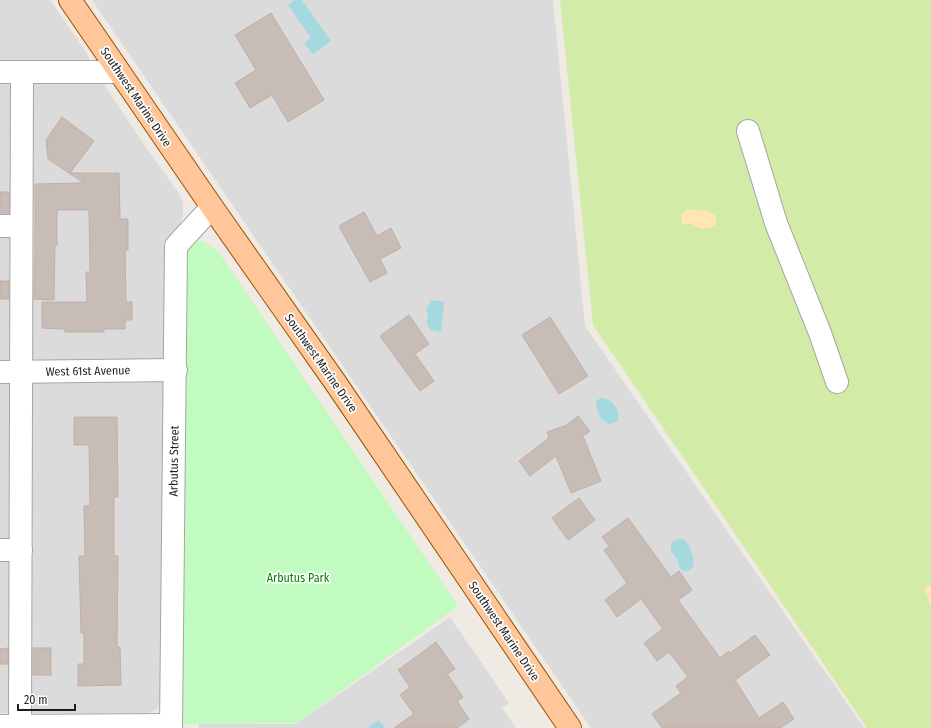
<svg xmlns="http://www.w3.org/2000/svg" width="931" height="728" viewBox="0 0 931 728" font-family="'Fira Sans Condensed',sans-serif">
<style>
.residential{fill:#dcdbdb}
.grass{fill:#d2eca8}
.sand{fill:#ffe6b3}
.park{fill:#c2fbbf}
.water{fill:#a3d9df}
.building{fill:#c8bcb7;stroke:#c2aea6}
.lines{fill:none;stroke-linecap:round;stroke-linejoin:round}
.minor-casing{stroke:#a5a5a5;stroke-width:24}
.major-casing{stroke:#995200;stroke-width:24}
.minor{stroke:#fff;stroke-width:22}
.major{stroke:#ffc69a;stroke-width:22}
.labels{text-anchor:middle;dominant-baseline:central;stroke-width:3.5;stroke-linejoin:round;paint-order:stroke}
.street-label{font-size:12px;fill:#1e1e1e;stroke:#fff}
.park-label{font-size:12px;fill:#0d8107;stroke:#fff}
</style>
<rect width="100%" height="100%" fill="#f0eae4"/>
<!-- residential -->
<g class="residential">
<path d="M0,0H50L84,49L107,89L147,149L180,195L183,203V216L180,224L171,234L165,250L161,696L160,702L158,708L152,712L145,713H0Z"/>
<path d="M92,0H553L585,326L864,728H591Z"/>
<path d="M450,617L509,703L502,708L516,728H199V724H296Z"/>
</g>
<!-- grass -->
<path class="grass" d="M560,0H931V728H867L593,325Z"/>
<!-- sand -->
<g class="sand">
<path d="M686,210C696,210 721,208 716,224L712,227L700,229L692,224H684L682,223L681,214Z"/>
<path d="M929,585L931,586V603L929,602L928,596L924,591Z"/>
</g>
<!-- park -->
<path class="park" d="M203,241L218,251L458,606L297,723L180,724L185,254L191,242Z"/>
<!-- water -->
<g class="water">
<path d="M295,0H302L331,41L313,54L304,43L311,38L288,5Z"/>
<path d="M431,300L444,302L441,332L431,330L427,325L428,313L426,310Z"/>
<path d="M600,398C613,398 620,409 618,421L610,424C600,421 597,413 596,402Z"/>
<path d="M678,539H682L686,541C690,547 700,568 688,571C686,571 683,571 682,570C678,567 679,564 678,561C677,558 673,554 671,551V543Z"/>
<path d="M379,720L385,728H367Z"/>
</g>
<!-- building -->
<g class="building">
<path d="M271,13L324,100L288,122L272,95L250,108L235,83L256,70L235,35Z"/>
<path d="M62,117L94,141L70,173H119L120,219H128V250H125L126,302H132V320H125V329H104V332H65V329L42,328V302H87L86,272H90L89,210H57V245H55L54,300L34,299L35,258V184L84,183L48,159L46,140Z"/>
<rect x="0" y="192" width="9" height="21"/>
<path d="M364,212L377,236L391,228L401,248L380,259L387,273L370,282L339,226Z"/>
<rect x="0" y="281" width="9" height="18"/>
<path d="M409,315L429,344L415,354L434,381L420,391L380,336Z"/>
<path d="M550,317L588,376L559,394L522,335Z"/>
<path d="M578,416L590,431L583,436L601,481L571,493L556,456L530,476L519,461L549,438L547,432L567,425Z"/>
<path d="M74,417H117L118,497H114V556H118L117,647H120L121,685L78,686V664H84V633H81L79,556H85L84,506H90L89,445H74Z"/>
<path d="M579,498L595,520L568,540L552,518Z"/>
<path d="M628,518L671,577L679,571L692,590L678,600L720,658L729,651L730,653L755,635L770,655L735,680L759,718L783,702L794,719L780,728H662L652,714L681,693L676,686L688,677L669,652L657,661L644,643L663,629L641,599L617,617L605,600L627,583L604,550L609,546L602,537Z"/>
<path d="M436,642L455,669L447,674L463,697L457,701L469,719L457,728H394L414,714L400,695L410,687L398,670Z"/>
<path d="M8,648V664H0V649Z"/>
<rect x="33" y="648" width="18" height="27"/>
</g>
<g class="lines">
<!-- minor casing -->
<g class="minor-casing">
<g id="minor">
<path d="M0,72H119"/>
<path d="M748,131L776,223L820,333L837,382"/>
<path d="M0,226H21"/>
<path d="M0,372L176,370"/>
<path d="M0,550H21"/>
<path d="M0,726L171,725"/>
<path d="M20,726L22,72"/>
<path d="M171,728L176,246L212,207"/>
</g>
</g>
<!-- major casing -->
<g class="major-casing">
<path id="major" d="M70,0L212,207L335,382L570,728"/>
</g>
<!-- minor -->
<use href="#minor" class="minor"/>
<!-- major -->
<use href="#major" class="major"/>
</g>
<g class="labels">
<!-- street labels -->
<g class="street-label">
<text transform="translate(136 97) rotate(56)">Southwest Marine Drive</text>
<text transform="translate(321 363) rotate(55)">Southwest Marine Drive</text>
<text transform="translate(88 371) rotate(-1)">West 61st Avenue</text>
<text transform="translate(174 461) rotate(-89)">Arbutus Street</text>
<text transform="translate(504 631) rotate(56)">Southwest Marine Drive</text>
</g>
<!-- park labels -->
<g class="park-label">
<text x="298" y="578">Arbutus Park</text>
</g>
</g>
<!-- scale -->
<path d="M18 704v6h57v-6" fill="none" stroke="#1e1e1e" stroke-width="2"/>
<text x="24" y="704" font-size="12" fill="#1e1e1e" stroke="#ffffff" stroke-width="3" paint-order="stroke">20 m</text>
</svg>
